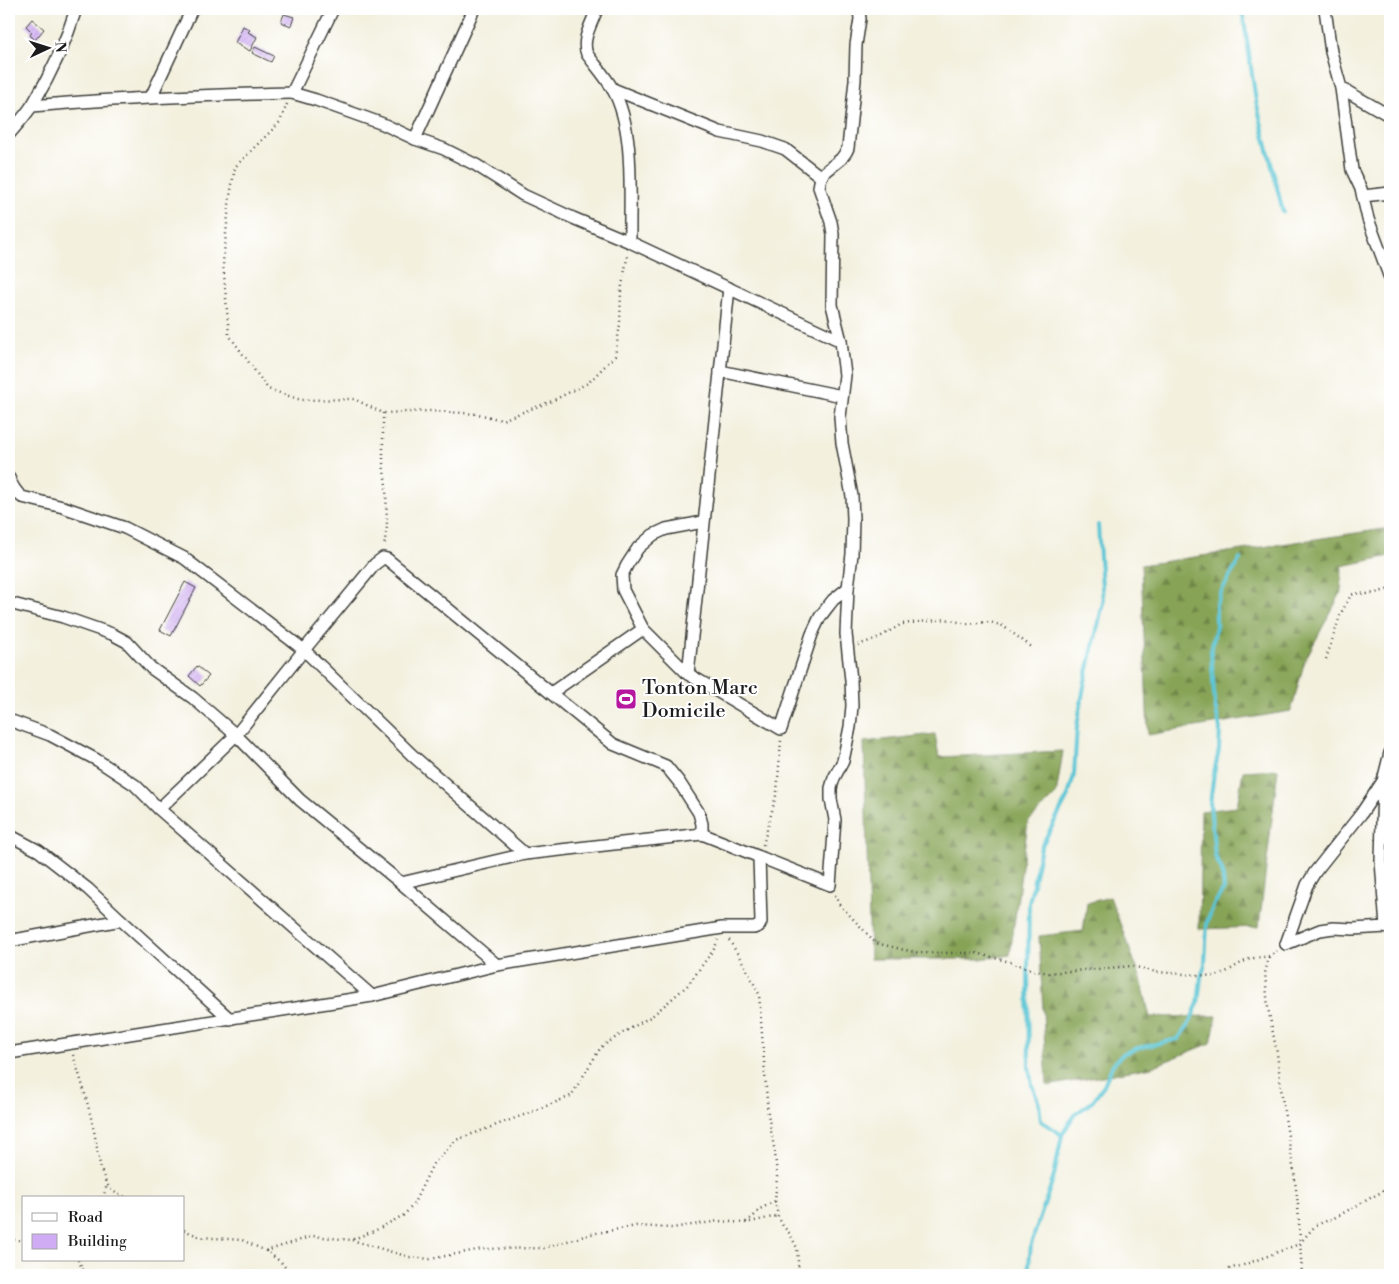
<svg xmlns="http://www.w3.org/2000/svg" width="1399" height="1284" viewBox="0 0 1399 1284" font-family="'Libre Bodoni',serif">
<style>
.forest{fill:url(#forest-firs);stroke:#526039}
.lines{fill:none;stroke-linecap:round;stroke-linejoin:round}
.stream{stroke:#5bc6d6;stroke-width:4}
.building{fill:url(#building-hatch)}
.street-casing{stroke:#3c3c39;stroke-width:14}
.path{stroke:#3c3c39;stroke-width:2.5;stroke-dasharray:1 4;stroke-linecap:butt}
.street{stroke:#fff;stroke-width:11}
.labels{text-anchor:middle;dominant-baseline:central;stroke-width:4;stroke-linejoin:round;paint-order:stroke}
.poi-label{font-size:20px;fill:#1c1c1c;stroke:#fff;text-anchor:start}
</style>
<defs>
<pattern id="forest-firs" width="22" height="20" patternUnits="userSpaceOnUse" patternTransform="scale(1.25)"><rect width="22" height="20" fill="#87a456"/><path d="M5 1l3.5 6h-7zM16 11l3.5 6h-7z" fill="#6e8546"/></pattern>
<pattern id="building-hatch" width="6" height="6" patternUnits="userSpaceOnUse" patternTransform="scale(1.25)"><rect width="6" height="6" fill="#d0acf5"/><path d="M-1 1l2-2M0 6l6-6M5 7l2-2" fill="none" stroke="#b293d1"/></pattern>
</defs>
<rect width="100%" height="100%" fill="#fff"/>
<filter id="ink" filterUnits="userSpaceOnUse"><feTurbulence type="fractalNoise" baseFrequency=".02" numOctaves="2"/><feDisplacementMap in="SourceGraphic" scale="10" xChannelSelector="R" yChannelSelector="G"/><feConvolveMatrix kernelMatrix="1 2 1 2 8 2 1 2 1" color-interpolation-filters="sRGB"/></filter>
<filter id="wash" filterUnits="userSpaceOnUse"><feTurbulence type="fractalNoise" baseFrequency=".0096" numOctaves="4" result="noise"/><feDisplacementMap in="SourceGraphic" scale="20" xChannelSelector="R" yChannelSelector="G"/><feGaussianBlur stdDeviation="1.12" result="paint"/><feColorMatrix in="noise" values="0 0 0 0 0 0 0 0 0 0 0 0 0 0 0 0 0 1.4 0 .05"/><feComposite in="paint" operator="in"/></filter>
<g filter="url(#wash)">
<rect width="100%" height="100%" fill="#f3f0de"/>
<!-- forest -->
<g class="forest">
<path d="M1390,528V556L1342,566L1341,593L1305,660L1291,711L1148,735L1141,565Z"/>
<path d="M935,734L939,757L1063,751L1056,795L1028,822L1010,955L981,959H870L864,742Z"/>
<path d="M1278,769L1259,927L1199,929L1201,811L1237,807L1243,771Z"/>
<path d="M1110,897L1141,979L1150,1017L1217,1016L1211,1043L1152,1067L1047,1086L1039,936L1083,931L1087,903Z"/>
</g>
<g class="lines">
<!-- stream -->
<g class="stream">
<path d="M1241,9L1244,20L1256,101L1283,212"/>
<path d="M1062,1135L1041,1121L1039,1104L1032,1085L1029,1067L1028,970L1029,903L1041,847L1068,796L1074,775L1077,726L1084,686L1103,603L1098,525"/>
<path d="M1028,1275L1031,1244L1054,1176L1062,1135L1074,1115L1092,1102L1103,1087L1113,1064L1124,1053L1138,1048L1178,1039L1189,1024L1198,1003L1201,977L1205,964L1207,922L1214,904L1224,889L1222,870L1215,856L1210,804L1214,773L1219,750L1220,729L1215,706L1211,652L1216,626V605L1221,592L1240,559"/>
</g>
</g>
<g id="blocks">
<!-- building -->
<g class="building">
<path d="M284,14L294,17L291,26L281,22Z"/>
<path d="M32,19L44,29L35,40L30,35L32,32L26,26Z"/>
<path d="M243,26L250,30L248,32L257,37L250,51L235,43Z"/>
<path d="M255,47L274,56L271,62L252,53Z"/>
<path d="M185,582L196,588L171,636L160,630Z"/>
<path d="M197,666L209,676L200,686L189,676Z"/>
</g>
</g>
</g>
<g filter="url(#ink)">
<use href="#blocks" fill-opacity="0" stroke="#3c3c39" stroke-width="1"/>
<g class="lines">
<!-- street casing -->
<g class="street-casing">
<g id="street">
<path d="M1325,9L1331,52L1341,88L1352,170L1361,189L1368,219L1390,278"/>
<path d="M1341,88L1390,116"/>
<path d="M613,89L720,132L762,141L785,149L821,177"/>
<path d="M292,93L316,100L383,124L415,139L444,149L476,165L523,195L573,218L630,242C629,196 636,129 612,88C605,76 595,65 587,54C581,40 592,23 597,9"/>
<path d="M151,97L192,9"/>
<path d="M32,106C119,98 205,95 292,93L333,9"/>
<path d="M9,134C17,125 26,115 33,104C51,74 66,42 76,9"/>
<path d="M415,139L474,9"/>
<path d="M1363,196L1390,193"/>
<path d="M630,242L841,341"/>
<path d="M720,371L842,396"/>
<path d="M9,478C12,486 15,492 22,497L63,507L125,528L184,558L304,650L412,755L525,854"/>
<path d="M703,522L666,529L653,535L638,548L627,565L622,575L623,590L643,629L688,674L781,729L812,634L820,617L826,609L833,600L848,588"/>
<path d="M9,603L63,617L112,634L127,642L151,668L193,698L236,735L300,800L401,883L497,965"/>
<path d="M688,674L729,288"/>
<path d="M551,693L643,629"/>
<path d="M9,720L50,735L97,760L135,785L159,809L372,996"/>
<path d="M1383,782L1381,861L1386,927"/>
<path d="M159,809L236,735L304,650L375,564L383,558L387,559L613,744L666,766L679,782L699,813L702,824V834L830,885L835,820L831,799V788L834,778L843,761L850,727L852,706L851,680L846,634L848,588L852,554L853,519L852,496L842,443L840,417L845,375L843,359L841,341L832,305L833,234L831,222L819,187L821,177L825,172L841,159L846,152L848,148L855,80L856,45L860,19L859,9"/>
<path d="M9,835L39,851L88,889L121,920L230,1019"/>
<path d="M401,883L525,854L702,834"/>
<path d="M9,941L121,920"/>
<path d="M1286,944L1307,885L1315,872L1361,814L1383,781L1390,753"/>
<path d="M1286,944L1320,930L1333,928L1353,929L1386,927L1390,929"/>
<path d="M9,1053L372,996L497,965L722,928H754L759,926L761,922L759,857"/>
</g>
</g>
<!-- path -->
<g class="path">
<path d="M287,104L280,122L235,167L230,196L223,262L229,335L268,389L301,400L354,399L383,413L432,411L478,414L502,420L552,401L588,383L615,356L620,324L621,291L628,253"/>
<path d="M383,413V463L386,485L387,527L384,546"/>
<path d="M858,645L878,638L902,624L946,619L967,624L990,622L1003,626L1033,648"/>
<path d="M1326,659L1341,613L1351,595C1359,592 1360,594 1368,594C1375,593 1383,591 1390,589"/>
<path d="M763,845L777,792L781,740"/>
<path d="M835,895L839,904L876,943L905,950L920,953H976L1010,962L1034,970L1049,973L1132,966L1156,972L1213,976C1229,974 1239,961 1254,958C1265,956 1267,959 1277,951"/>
<path d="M729,940L745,966L759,994L768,1114L775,1153L777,1177L775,1201L778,1216L783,1226L790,1234L797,1248L799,1275"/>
<path d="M1269,957L1265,973L1268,1008L1277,1053L1283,1105L1294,1173L1298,1205L1302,1275"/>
<path d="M73,1055C81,1079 88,1103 93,1127C97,1142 99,1172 107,1184C112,1193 120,1195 129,1198"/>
<path d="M103,1198L107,1185"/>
<path d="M746,1222L753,1217L760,1209L775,1201"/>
<path d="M184,1230L200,1237L242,1240L266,1251L281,1262L291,1275"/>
<path d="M9,1239L24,1241"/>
<path d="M352,1240L409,1257L430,1259L482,1249L544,1248L591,1234L636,1226L672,1228L719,1221L745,1223L778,1216"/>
<path d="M266,1251L313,1236L351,1240L376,1230L404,1215L413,1205L433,1164L456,1140L529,1113L571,1096L601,1047L621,1034L652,1016L688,985L714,949L718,940"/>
<path d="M78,1260L86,1275"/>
<path d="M1221,1275L1231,1268L1241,1266L1299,1244L1316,1225L1334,1218L1385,1190L1390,1183"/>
</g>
<!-- street -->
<use href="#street" class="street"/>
</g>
</g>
<!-- icons -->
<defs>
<g id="stadium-square" transform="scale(1.125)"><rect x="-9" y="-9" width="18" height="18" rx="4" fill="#b5179e" stroke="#fff"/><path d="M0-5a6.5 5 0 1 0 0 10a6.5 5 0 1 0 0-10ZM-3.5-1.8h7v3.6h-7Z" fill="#fff"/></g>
</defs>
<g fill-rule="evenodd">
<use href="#stadium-square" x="626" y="699"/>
</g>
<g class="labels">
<!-- poi labels -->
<g class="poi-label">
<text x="642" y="688">Tonton Marc<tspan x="642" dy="23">Domicile</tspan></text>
</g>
</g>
<!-- margin -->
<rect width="1399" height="1284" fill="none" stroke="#fff" stroke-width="30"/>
<!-- legend -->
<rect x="22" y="1196" width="162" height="65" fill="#ffffff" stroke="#a4a4a4"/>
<rect x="32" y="1213" width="25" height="8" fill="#ffffff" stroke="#a4a4a4"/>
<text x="68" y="1222" font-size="15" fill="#1c1c1c">Road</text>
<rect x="32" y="1234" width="25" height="15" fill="#d0acf5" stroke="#a4a4a4"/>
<text x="68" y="1246" font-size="15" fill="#1c1c1c">Building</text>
<!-- north arrow -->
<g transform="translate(48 48) rotate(86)" stroke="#ffffff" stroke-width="4" paint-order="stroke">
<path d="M0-4L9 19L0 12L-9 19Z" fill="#1c1c1c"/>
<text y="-8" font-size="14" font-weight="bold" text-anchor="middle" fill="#1c1c1c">N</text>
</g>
</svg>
